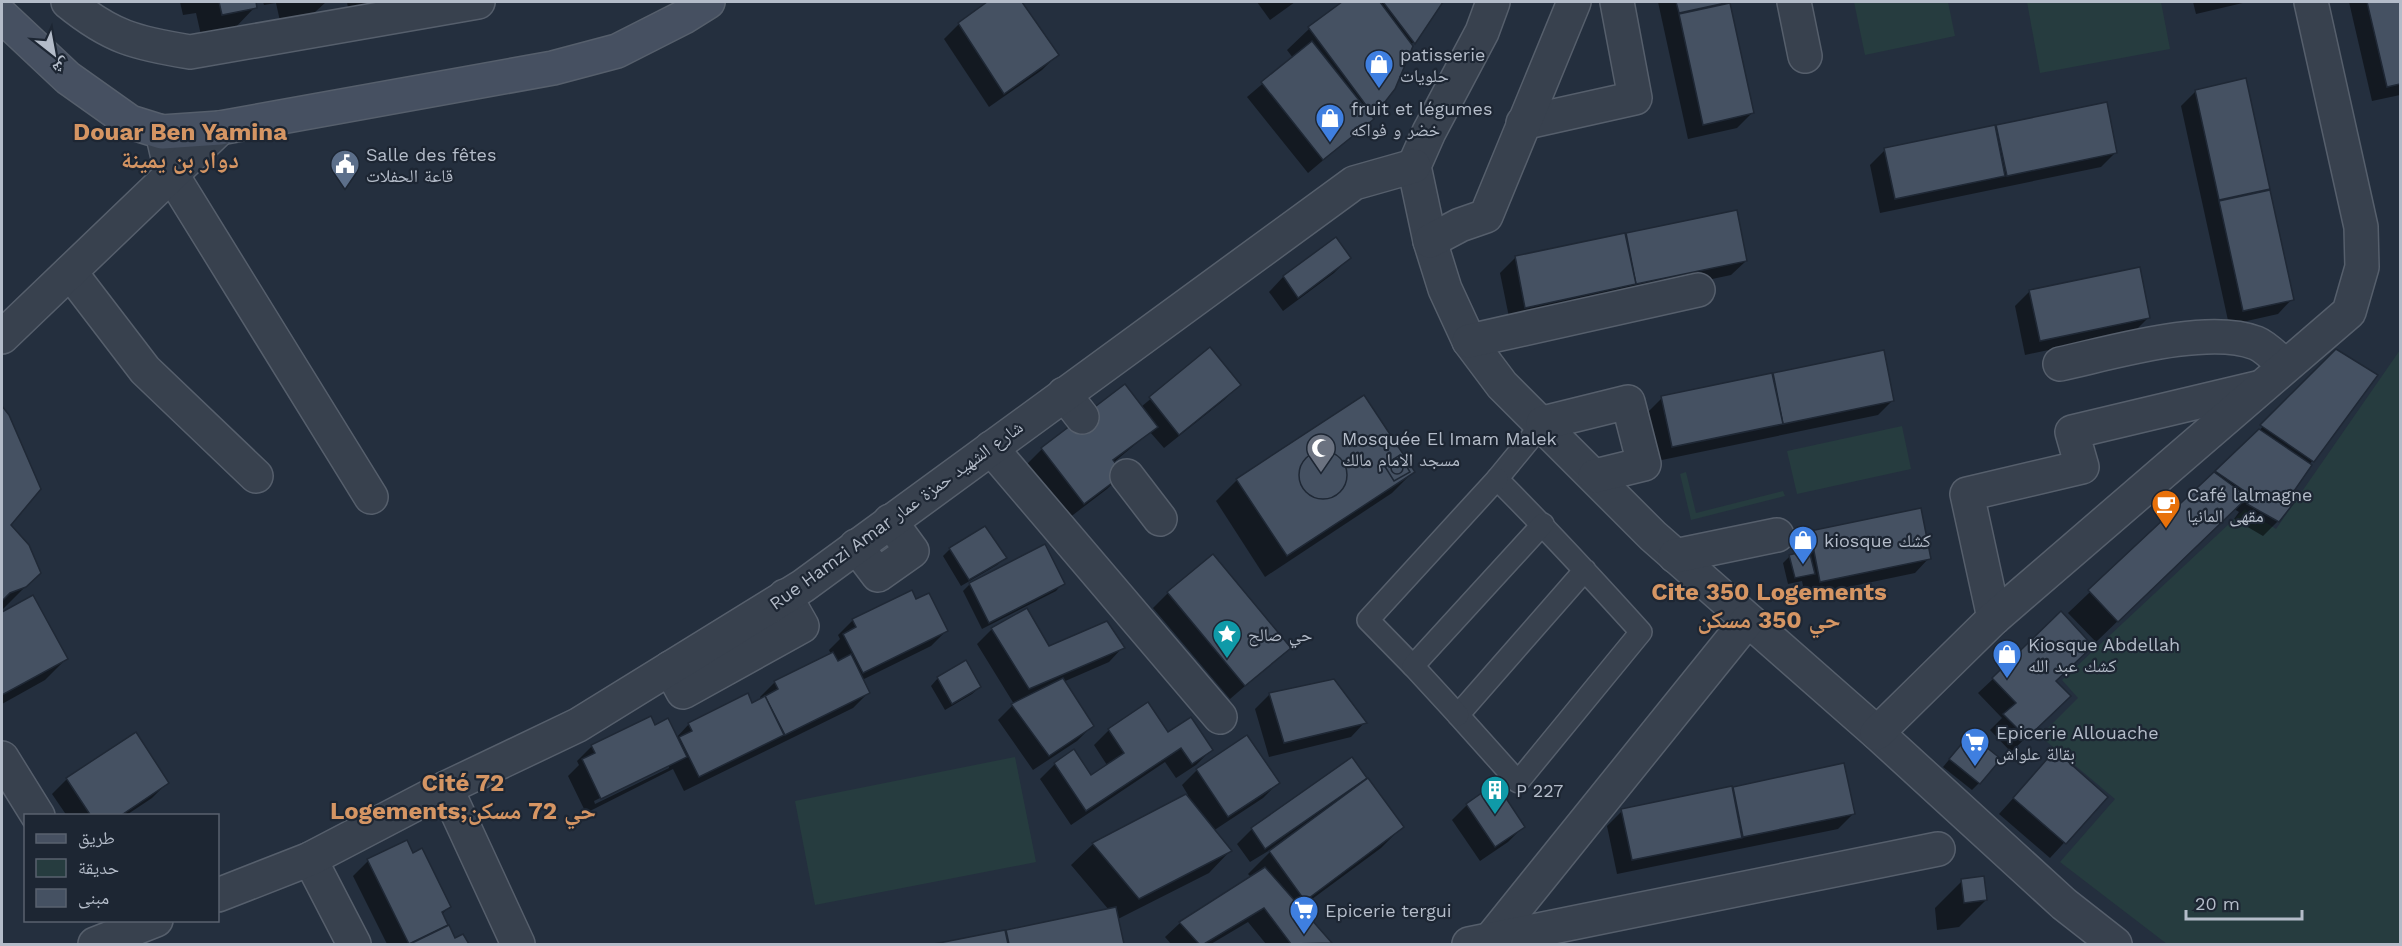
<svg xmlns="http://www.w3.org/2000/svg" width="2402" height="946" viewBox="0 0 2402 946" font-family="'Work Sans','Noto Naskh Arabic',sans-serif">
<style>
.green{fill:#263c3f}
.shadow{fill:#0007;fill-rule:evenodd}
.building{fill:#455162;stroke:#1f2835;stroke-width:1.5}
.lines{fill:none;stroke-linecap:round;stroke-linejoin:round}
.lane-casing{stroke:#565f6c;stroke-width:24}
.street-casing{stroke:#565f6c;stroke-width:36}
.secondary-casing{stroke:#565f6c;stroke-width:36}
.lane{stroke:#38414e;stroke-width:21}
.street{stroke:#38414e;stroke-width:33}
.secondary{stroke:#465061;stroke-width:33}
.labels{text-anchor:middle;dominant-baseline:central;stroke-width:4.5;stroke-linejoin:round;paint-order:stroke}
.poi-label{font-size:18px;fill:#b4bcc9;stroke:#1d2633;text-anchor:start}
.street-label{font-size:18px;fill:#b4bcc9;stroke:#1d2633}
.district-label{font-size:24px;font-weight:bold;fill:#d59563;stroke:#1d2633}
</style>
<rect width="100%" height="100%" fill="#242f3e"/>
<!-- green -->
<g class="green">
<path d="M1854,2H1948L1955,36L1865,55Z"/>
<path d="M2027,2H2161L2170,49L2040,73Z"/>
<path d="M2400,350V944H2167L2060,862L2115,799L2040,736L2078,698L2062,680L2245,509L2276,529Z"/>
<path d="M1902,426L1911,469L1797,494L1787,451Z"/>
<path d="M1686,472L1696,513L1783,491L1785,496L1691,520L1680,474Z"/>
<path d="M1015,757L1036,862L815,905L795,801Z"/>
</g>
<!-- shadow -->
<g class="shadow">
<path d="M180,2H254L255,7L234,29L201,35L196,13L183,15Z"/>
<path d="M263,2H326L314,13L280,21L276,3L264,5Z"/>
<path d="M347,2H380L348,8Z"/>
<path d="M990,2H1020L1057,55L1042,70L989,107L944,39L959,24Z"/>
<path d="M1257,2H1295L1270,20Z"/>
<path d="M1345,2H1442L1411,45L1370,117L1372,119L1308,173L1247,97L1293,58L1287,50L1309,29Z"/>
<path d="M1658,2H1728L1752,113L1737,128L1688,139Z"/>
<path d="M2193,2H2247L2196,14Z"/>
<path d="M2349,2H2400V95L2372,101Z"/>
<path d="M2245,80L2292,299L2278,314L2229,325L2181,106L2196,91Z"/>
<path d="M2106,104L2116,152L2101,167L1880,213L1870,165L1885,150Z"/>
<path d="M1736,212L1746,261L1731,275L1510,322L1500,273L1515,258Z"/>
<path d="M1336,239L1349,258L1334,273L1283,311L1269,292L1283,277Z"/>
<path d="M2030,291L2149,317L2134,332L2025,355L2015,306Z"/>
<path d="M1210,349L1239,385L1224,400L1164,448L1150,432L1113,463L1122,474L1107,489L1069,518L1027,464L1042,449L1141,407Z"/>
<path d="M1883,351L1893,400L1878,415L1657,461L1647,413L1662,398Z"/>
<path d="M2336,351L2376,375L2309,465L2292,491L2278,521L2263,536L2234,519L2239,512L2234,509L2096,642L2068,613L2248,442Z"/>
<path d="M2,408L8,415L9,525L39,573L2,610Z"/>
<path d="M1413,472L1392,493L1265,577L1216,501L1237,480Z"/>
<path d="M1810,532L1929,558L1915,573L1805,596L1802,581L1788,584L1783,563L1790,556L1797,555L1795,547Z"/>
<path d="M950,549L1005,558L997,565L961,586L943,556Z"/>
<path d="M1063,583L1056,591L982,629L963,591L970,584Z"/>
<path d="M911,592L915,601L946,631L931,646L862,680L868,693L853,708L684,791L673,769L586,813L568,776L579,765L577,761L592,746L654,727L676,738L689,724L751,705L761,700L760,697L775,682L831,654L829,650L840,639L838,635L853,620ZM669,764V768L595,804L594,801Z"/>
<path d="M1168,593L1289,648L1230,699L1153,608Z"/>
<path d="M33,597L66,659L45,680L2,704V614Z"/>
<path d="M992,629L1048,648L1123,647L1109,662L1063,682L1092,726L1077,741L1033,770L998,720L1014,704L977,644Z"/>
<path d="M938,678L980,687L972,694L945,710L931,686Z"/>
<path d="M1993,679L2054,681V711L2011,752L1990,730L2002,718L1978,693Z"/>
<path d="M1270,694L1365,722L1351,737L1269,757L1255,709Z"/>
<path d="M1109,730L1167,734L1211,750L1196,765L1176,778L1165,762L1071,825L1040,779L1055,764L1091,777L1107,765L1094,745Z"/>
<path d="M1247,737L1278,783L1263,798L1213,831L1230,851L1209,873L1118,919L1123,944H941L1109,910L1071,865L1093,844L1188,795L1182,785L1197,770Z"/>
<path d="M1963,743L1979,783L1972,790L1943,767Z"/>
<path d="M2055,752L2106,797L2050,858L1999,814Z"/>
<path d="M1843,765L1853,814L1838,829L1617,874L1607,826L1622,811Z"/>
<path d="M1365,778L1357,785L1402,827L1381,848L1300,908L1330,943L1328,944H1266L1248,922L1211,944H1171L1165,937L1180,923L1251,877L1248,874L1275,847L1250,862L1237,844L1252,829Z"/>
<path d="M67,779L167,783L152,798L125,816H67L52,794Z"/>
<path d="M1467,805L1523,827L1508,842L1480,861L1452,820Z"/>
<path d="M368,861L449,907L441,915L455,940L463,936L467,944H387L353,876Z"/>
<path d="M1962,881L1986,900L1959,927L1937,930L1935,908Z"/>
</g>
<!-- building -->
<g class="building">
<path d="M219,2H256L257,8L222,15Z"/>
<path d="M987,2H1022L1059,55L1004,94L958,23Z"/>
<path d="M1342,2H1380L1413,46L1395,89L1374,116L1308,27Z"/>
<path d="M1383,2H1443L1415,44Z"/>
<path d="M1676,2H1730L1679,13Z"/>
<path d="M2367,2H2400V84L2387,87Z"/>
<path d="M1730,3L1754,113L1703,125L1679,14Z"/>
<path d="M1312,41L1374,119L1323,160L1261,82Z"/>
<path d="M2246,78L2270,189L2219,200L2195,90Z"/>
<path d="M2107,102L2117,153L2007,176L1996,125Z"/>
<path d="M1995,125L2005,176L1895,199L1884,148Z"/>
<path d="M2270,190L2294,300L2243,311L2219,201Z"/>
<path d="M1737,210L1747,261L1636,284L1626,233Z"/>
<path d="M1625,233L1636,284L1525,308L1515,256Z"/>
<path d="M1336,237L1351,258L1298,298L1283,276Z"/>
<path d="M2140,267L2150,318L2040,341L2029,290Z"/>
<path d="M1210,347L1241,385L1179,435L1149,397Z"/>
<path d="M2336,349L2378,375L2314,462L2260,425Z"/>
<path d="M1884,350L1894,401L1783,424L1773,373Z"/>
<path d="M1772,373L1783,424L1672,447L1661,396Z"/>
<path d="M1125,384L1158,427L1113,460L1124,474L1084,504L1041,448Z"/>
<path d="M1364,395L1415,472L1287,556L1236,479Z"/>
<path d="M2,406L9,415L41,489L11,525L29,545L41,573L26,587L10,593L2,601Z"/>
<path d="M2259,429L2312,465L2294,491L2300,495L2279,522L2247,504L2253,497L2215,471Z"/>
<circle cx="1323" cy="475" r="24"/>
<path d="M1400,455L1410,472L1394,481L1384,465Z"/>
<circle cx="1397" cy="468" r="6"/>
<path d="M2214,472L2248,497L2118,622L2088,590Z"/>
<path d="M1921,508L1931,559L1820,582L1810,531Z"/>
<path d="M985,526L1007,558L969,580L949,548Z"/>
<path d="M1045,544L1065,584L989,623L969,583Z"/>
<path d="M1809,550L1815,574L1795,578L1789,555Z"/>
<path d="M1213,554L1291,648L1245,686L1167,592Z"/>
<path d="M912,590L916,599L929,593L948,631L863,673L843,634L856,627L852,619Z"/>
<path d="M33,595L68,659L2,695V612Z"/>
<path d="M1027,608L1049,646L1107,621L1125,648L1029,689L991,628Z"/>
<path d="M2061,611L2093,646L2056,681L2071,696L2027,738L2003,714L2016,703L1992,678Z"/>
<path d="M833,652L838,661L851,654L870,693L785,735L765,696L778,689L774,681Z"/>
<path d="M966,660L981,687L952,704L937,677Z"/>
<path d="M1063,678L1094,726L1049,756L1011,704Z"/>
<path d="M1334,679L1367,723L1284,743L1269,693Z"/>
<path d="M748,693L752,703L765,696L784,735L699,777L679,737L692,731L688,723Z"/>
<path d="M1148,702L1168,732L1191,717L1213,750L1192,764L1181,748L1086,811L1054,763L1074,749L1091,775L1124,753L1108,729Z"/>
<path d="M651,716L655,725L668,718L687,757L601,799L582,759L595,753L591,745Z"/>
<path d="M136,732L169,783L120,816H91L66,778Z"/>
<path d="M1970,734L2001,759L1980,784L1949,759Z"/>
<path d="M1247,735L1280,783L1228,817L1196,769Z"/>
<path d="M2055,750L2108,797L2066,844L2013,798Z"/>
<path d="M1352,757L1367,778L1265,849L1251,828Z"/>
<path d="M1844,763L1855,814L1743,837L1733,787Z"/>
<path d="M1368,778L1404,827L1305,901L1269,851Z"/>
<path d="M1496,783L1525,827L1495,847L1466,804Z"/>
<path d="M1732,786L1742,838L1632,860L1621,809Z"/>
<path d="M1186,794L1232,851L1139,899L1092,843Z"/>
<path d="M407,840L413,853L422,848L451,907L442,912L448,925L409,944L367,859Z"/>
<path d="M1265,867L1332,943L1291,944L1264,908L1204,944H1199L1179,922Z"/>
<path d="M1984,876L1987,900L1964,903L1961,879Z"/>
<path d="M1116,907L1124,944H1009L1006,930Z"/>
<path d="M449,925L455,938L463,934L469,944H410Z"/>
<path d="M1005,930L1008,944H934Z"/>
</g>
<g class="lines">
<!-- lane casing -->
<g class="lane-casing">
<g id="lane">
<path d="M1543,423L1497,479C1547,529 1594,580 1641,632L1518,782L1458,715L1585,570"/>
<path d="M1413,666L1368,620L1497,479"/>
<path d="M1458,715L1413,666L1543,524"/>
</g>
</g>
<!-- street casing -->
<g class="street-casing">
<g id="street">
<path d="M68,2C111,37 135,43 190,52L478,2"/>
<path d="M1493,2L1482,32L1429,132L1414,166L1430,241L1445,289L1469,341L1502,385L1653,536L1877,733L2064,904L2115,944"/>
<path d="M1794,2L1805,56"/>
<path d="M1523,123L1635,98L1617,2"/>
<path d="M162,132L172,175L371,497"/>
<path d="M1430,241L1460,225L1486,216L1574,2"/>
<path d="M70,272L145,370L256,476"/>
<path d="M2,337L220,128"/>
<path d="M1469,341L1698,290"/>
<path d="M2060,364C2111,353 2207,324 2256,343C2266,347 2277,359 2285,366"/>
<path d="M1064,394L1082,417"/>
<path d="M1543,423L1628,402L1644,464L1595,476"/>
<path d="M991,448L1220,717"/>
<path d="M1127,476L1160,519"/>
<path d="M856,546L878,575L912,551L890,521"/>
<path d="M1675,556L1777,535"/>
<path d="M1994,618L1967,494L2082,467L2072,432L2257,388"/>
<path d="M670,668L683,692L802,626L785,596"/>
<path d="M1877,733L1994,618L2349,312L2362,267L2361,227L2311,2"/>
<path d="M2,758L38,816"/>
<path d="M310,859L354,944"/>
<path d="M218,895L310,859L446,788"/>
<path d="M1490,940L1747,621"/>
<path d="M95,944L156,920"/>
<path d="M518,944L446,788L578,725L803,586L1354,183L1414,166"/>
<path d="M1469,944L1938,849"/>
</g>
</g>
<!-- secondary casing -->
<g class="secondary-casing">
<path id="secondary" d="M2,16L68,78L130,122L162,132L220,128L553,68L617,51L684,17L708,2"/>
</g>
<!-- lane -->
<use href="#lane" class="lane"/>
<!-- street -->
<use href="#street" class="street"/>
<!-- secondary -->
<use href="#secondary" class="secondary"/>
</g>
<!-- icons -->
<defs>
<g id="shop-pin" transform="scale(1.5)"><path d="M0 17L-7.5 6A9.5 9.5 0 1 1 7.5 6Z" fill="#3f7fe0" stroke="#1d2633"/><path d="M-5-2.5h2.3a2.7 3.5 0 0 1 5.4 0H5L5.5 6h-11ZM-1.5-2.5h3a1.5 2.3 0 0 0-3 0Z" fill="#fff"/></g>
<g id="civic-pin" transform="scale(1.5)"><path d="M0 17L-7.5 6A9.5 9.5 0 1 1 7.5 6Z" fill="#5c6f8a" stroke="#1d2633"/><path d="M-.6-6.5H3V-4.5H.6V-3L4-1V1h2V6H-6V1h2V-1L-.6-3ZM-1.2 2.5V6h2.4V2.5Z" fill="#fff"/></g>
<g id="mosque-pin" transform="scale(1.5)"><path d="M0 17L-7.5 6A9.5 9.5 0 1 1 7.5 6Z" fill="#6b7280" stroke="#1d2633"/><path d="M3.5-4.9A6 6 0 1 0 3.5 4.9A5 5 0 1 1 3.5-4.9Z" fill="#fff"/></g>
<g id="cafe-pin" transform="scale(1.5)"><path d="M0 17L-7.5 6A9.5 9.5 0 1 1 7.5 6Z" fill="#e8710a" stroke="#1d2633"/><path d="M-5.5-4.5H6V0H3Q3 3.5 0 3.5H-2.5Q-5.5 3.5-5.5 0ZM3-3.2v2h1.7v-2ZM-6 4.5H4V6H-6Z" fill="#fff"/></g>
<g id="sight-pin" transform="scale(1.5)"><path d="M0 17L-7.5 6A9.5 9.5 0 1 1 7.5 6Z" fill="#0f9aa8" stroke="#1d2633"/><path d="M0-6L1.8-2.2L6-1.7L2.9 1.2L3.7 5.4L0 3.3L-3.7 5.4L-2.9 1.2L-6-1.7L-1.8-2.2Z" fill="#fff"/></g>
<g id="supermarket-pin" transform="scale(1.5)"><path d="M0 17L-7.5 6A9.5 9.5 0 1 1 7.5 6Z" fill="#3f7fe0" stroke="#1d2633"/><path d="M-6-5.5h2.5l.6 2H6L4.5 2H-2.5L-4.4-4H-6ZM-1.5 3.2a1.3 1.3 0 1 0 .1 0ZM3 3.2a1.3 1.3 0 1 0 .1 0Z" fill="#fff"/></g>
<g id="building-pin" transform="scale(1.5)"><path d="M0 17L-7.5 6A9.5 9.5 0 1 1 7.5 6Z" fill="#0f9aa8" stroke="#1d2633"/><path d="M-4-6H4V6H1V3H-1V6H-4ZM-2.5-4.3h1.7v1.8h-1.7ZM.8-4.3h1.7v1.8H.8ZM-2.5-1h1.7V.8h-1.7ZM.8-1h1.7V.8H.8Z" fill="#fff"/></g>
</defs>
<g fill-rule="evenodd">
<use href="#shop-pin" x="1379" y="64"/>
<use href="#shop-pin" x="1330" y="118"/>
<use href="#civic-pin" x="345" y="164"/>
<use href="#mosque-pin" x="1321" y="448"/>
<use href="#cafe-pin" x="2166" y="504"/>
<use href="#shop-pin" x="1803" y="540"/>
<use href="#sight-pin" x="1227" y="634"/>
<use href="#shop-pin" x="2007" y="654"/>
<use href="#supermarket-pin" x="1975" y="742"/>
<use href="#building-pin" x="1495" y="790"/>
<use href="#supermarket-pin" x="1304" y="910"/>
</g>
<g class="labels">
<!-- poi labels -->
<g class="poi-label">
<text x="1400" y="54">patisserie<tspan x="1400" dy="21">حلويات</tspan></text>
<text x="1351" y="108">fruit et légumes<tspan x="1351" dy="21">خضر و فواكه</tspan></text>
<text x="366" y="154">Salle des fêtes<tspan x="366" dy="21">قاعة الحفلات</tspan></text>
<text x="1342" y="438">Mosquée El Imam Malek<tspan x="1342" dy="21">مسجد الامام مالك</tspan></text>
<text x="2187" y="494">Café lalmagne<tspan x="2187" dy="21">مقهى المانيا</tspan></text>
<text x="1824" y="540">kiosque كشك</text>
<text x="1248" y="634">حي صالح</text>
<text x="2028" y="644">Kiosque Abdellah<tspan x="2028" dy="21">كشك عبد الله</tspan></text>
<text x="1996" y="732">Epicerie Allouache<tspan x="1996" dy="21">بقالة علواش</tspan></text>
<text x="1516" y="790">P 227</text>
<text x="1325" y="910">Epicerie tergui</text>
</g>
<!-- street labels -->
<g class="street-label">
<text transform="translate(896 515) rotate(-36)">Rue Hamzi Amar شارع الشهيد حمزة عمار</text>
</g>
<!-- district labels -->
<g class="district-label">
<text x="180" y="132">Douar Ben Yamina<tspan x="180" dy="28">دوار بن يمينة</tspan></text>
<text x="1769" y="592">Cite 350 Logements<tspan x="1769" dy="28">حي 350 مسكن</tspan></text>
<text x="463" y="783">Cité 72<tspan x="463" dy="28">Logements;حي 72 مسكن</tspan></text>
</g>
</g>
<!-- border -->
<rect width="2402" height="946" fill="none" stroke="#b4bcc9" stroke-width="6"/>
<!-- legend -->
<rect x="24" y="814" width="195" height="108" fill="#1d2633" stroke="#59626f" stroke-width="1.5"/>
<rect x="36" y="834" width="30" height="9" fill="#465061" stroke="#59626f" stroke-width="1.5"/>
<text x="78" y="844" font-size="18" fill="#b4bcc9">طريق</text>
<rect x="36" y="859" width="30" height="18" fill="#263c3f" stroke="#59626f" stroke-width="1.5"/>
<text x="78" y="874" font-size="18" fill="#b4bcc9">حديقة</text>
<rect x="36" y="889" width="30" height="18" fill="#455162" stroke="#59626f" stroke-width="1.5"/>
<text x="78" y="904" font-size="18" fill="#b4bcc9">مبنى</text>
<!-- north arrow -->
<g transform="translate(54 54) rotate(149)" stroke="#1d2633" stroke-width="4.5" paint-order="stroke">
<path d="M0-4.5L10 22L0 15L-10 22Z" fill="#b4bcc9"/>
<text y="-9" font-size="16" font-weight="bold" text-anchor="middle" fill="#b4bcc9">ش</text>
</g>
<!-- scale -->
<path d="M2186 910v9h116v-9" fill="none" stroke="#b4bcc9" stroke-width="3"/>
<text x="2195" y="910" font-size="18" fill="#b4bcc9" stroke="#1d2633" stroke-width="4.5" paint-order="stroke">20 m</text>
</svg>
